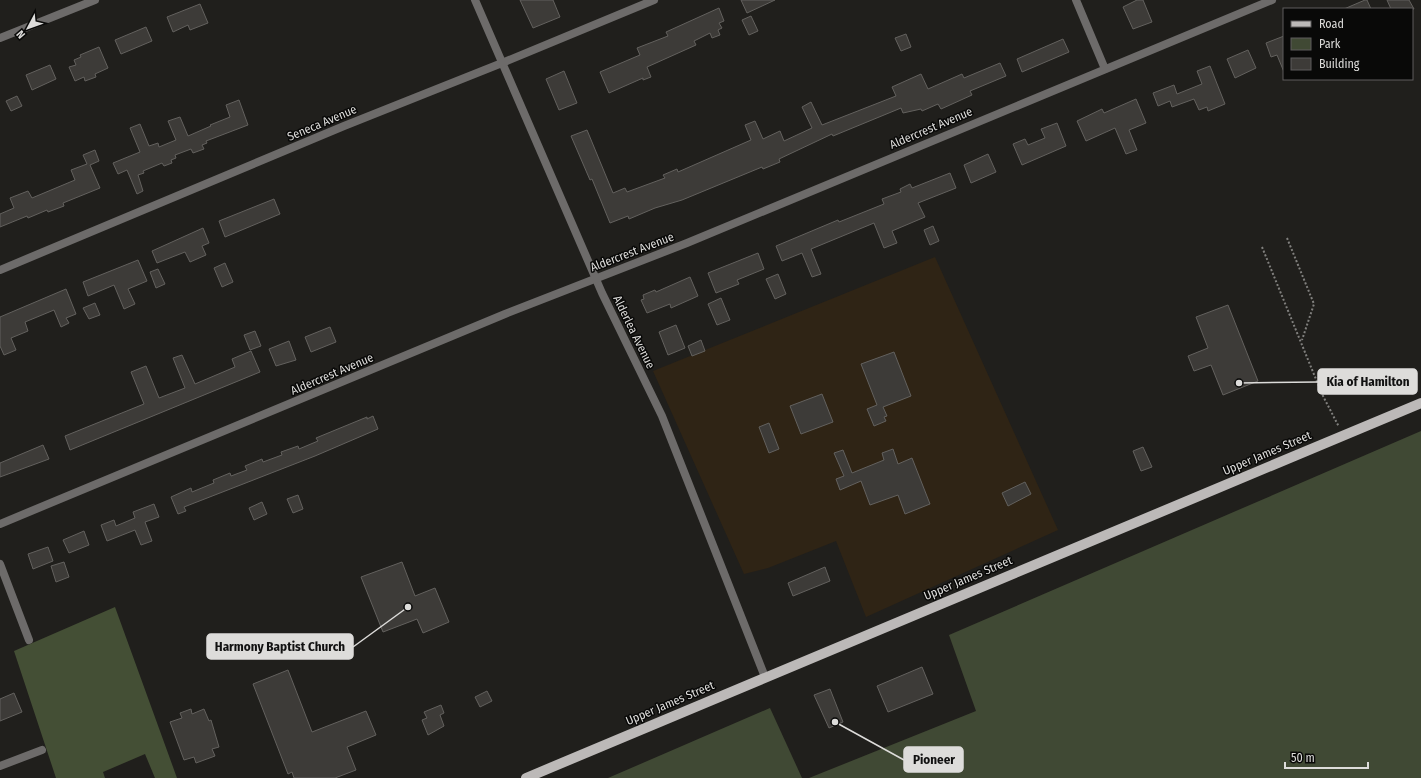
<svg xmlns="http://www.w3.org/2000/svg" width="1421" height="778" viewBox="0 0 1421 778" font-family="'Fira Sans Condensed',sans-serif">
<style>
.industrial{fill:#2f2415}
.green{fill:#404934}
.forest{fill:#444f35}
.building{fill:#3d3b38;stroke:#63615e}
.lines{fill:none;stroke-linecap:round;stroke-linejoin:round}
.path{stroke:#81807e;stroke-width:2;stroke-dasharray:2 2;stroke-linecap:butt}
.minor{stroke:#6d6b6a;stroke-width:8}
.primary{stroke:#bcb9b8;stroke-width:10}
.labels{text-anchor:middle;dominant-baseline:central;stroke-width:3;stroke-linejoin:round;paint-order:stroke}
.street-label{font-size:12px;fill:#dddcda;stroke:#090908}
.leader{fill:none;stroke:#dddcda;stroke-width:1.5}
.callout-dot{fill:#dddcda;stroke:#090908;stroke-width:1.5}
.callout{fill:#dddcda;stroke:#dddcda;stroke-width:1.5}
.callout-label{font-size:13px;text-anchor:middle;font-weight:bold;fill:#111}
</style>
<rect width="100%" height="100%" fill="#201f1c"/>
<!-- industrial -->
<path class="industrial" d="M935,257L1058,530L866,617L836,541L768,568L744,574L653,371Z"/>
<!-- green -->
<g class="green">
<path d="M1421,431V778H809L976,711L949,635Z"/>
<path d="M770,708L802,778H608Z"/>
</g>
<!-- forest -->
<path class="forest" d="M115,607L177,778H155L145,754L103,772L105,778H56L14,651Z"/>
<!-- building -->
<g class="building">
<path d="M520,0H553L560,17L533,28Z"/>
<path d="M741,0H775L747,13Z"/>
<path d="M1137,0H1143L1152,22L1133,29L1123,7Z"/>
<path d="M1365,0H1367L1371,9H1344Z"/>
<path d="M1387,0H1409L1414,9H1391Z"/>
<path d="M200,4L208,23L190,30L188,25L173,32L167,17Z"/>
<path d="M719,8L724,21L719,23L722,28L718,30L720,35L712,38L710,33L694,41L696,45L647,67L651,77L643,80V78L609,93L600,72L640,55L637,48L668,36L666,32Z"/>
<path d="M751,16L758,31L749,35L742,20Z"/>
<path d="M146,27L152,41L121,54L115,40Z"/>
<path d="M906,34L911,47L901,51L895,38Z"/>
<path d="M1284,36V72L1277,55L1271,57L1266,43Z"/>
<path d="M1063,39L1069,52L1022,72L1017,59Z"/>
<path d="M99,47L108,68L95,74L96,77L85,81L84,77L75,81L69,67L76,65L74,60L81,57L80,55Z"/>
<path d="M1248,50L1256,68L1235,78L1227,59Z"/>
<path d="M1000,63L1006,76L970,91L972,95L941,109L938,104L922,111L921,109L903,113L901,108L833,136L832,134L779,159L780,162L763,169L762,167L682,200L655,208L629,219L628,216L610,223L592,179L590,180L571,136L587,130L613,193L625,188L627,192L665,178L663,175L677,169L678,172L751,140L745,125L755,121L763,139L780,131L784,141L812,128L802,107L811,102L822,125L896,96L892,87L921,74L928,89L962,74L964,78Z"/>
<path d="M50,65L56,79L32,90L26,75Z"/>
<path d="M1210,66L1225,104L1208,111L1207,107L1199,110L1194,99L1172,107L1170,101L1158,106L1153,93L1174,85L1177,94L1202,84L1197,71Z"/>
<path d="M564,71L577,103L559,110L546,79Z"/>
<path d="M17,96L22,106L11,111L6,101Z"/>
<path d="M1136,99L1146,123L1129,130L1137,150L1126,154L1115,128L1086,141L1077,121L1102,109L1104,113Z"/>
<path d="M239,100L248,125L206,141L207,143L202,145L204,149L193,153L191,149L175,155L176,158L171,160L172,163L164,166L162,163L143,171L144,173L138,175L143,191L137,194L127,170L118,174L113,163L140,152L130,128L140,124L149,146L158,143L159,147L176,140L168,121L180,117L188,136L211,126L210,125L230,117L226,105Z"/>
<path d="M1057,123L1066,146L1022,165L1013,144L1025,139L1028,145L1045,138L1041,129Z"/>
<path d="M95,150L99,161L90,165L100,188L63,203L64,206L48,212L47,210L28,218L27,216L0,227V214L14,208L10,198L28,191L32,198L75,180L71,170L87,164L83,155Z"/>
<path d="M988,154L996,172L971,183L964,165Z"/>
<path d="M950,173L956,188L918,203L925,217L892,231L897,243L884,248L874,223L811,249L821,274L812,277L802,253L782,261L776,246L838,220L839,222L884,204L882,199L901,192L900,189L910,184L912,188Z"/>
<path d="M274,199L280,214L225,237L219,221Z"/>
<path d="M933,226L939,241L930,245L924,230Z"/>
<path d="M203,228L209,243L202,246L206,255L190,262L185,252L157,263L152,251Z"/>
<path d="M758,253L764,269L737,280L739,284L716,293L708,273Z"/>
<path d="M138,260L147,281L128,289L135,304L124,309L114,285L88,296L83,282Z"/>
<path d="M225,263L233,282L222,287L214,268Z"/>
<path d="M158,269L165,284L156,288L150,272Z"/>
<path d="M778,274L786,294L775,299L766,279Z"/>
<path d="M690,277L698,296L671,308L670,304L647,313L641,300L644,299L643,295L655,290L656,292Z"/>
<path d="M66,289L76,314L66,318L69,323L61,327L54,310L25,322L28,331L11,338L16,350L4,355L0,346V317Z"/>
<path d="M721,298L730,320L717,325L708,304Z"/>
<path d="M95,303L100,315L89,319L83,308Z"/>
<path d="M1228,305L1258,381L1223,395L1211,365L1194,371L1188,356L1208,348L1196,317Z"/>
<path d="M676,325L685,348L668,355L659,332Z"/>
<path d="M330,327L336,342L311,352L305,337Z"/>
<path d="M255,331L261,346L250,350L244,335Z"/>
<path d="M701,340L705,351L692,356L688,346Z"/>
<path d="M289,341L296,360L276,366L269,349Z"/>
<path d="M251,351L260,372L70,450L65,436L144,404L131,372L146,366L159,398L185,388L173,358L182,355L195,384L235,367L232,359Z"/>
<path d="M894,352L911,396L883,407L887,416L884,417L886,421L874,426L867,409L877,405L861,364Z"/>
<path d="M822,394L833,422L801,434L790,406Z"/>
<path d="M373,416L378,429L315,456L184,507L186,511L178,514L171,497L191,488L192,492L214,483L213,480L230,473L231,476L247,470L245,466L262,459L263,462L282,455L281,452L298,446L299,449L318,441L316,438L367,417V419Z"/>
<path d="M769,423L779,449L769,453L759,427Z"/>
<path d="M43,445L49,459L0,477V463Z"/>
<path d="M1143,447L1152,467L1141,471L1133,451Z"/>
<path d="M893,449L898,464L912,458L930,504L905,514L898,495L870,505L861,481L840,490L836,479L844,476L834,453L843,450L852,473L884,460L882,453Z"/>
<path d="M1025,482L1031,494L1008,506L1002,493Z"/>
<path d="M298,495L303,509L293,513L287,499Z"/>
<path d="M262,502L267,514L254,520L249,508Z"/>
<path d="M154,504L159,517L145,522L152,541L141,545L135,530L107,541L101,525L114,520L116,526L135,518L133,512Z"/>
<path d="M84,531L89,545L69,553L63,540Z"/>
<path d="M48,547L53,561L33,569L28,554Z"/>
<path d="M64,562L69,577L56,582L51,566Z"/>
<path d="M402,562L415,596L435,588L449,622L423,633L417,619L383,632L361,577Z"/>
<path d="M825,567L830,581L793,596L788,583Z"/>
<path d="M922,667L933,694L888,712L877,686Z"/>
<path d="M288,670L312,732L366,711L376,735L347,747L356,770L335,778H294L292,772L288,774L253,684Z"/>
<path d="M830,689L843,722L829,728L814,695Z"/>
<path d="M487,691L492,701L480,707L475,697Z"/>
<path d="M14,693L22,712L0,721V699Z"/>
<path d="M441,705L444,713L440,715L444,726L428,735L422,720L427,718L424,712Z"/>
<path d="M191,709L192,714L204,709L209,721L211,720L219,747L212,749L215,756L196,763L194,757L184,760L170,722L182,718L180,713Z"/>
</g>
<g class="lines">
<!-- path -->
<g class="path">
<path d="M1287,238L1314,304L1302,340"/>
<path d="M1262,247L1322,394L1339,427"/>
</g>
<!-- minor -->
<g class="minor">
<path d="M475,0L602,293L662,416L765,677"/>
<path d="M1076,0L1105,69"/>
<path d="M0,38L95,0"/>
<path d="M0,270L344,126L502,63L654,0"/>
<path d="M0,524L505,314L687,243L1272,0"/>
<path d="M0,564L29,640"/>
<path d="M0,766L42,750"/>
</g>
<!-- primary -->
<path class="primary" d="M526,778L1421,403"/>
</g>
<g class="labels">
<!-- street labels -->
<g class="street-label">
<text transform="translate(322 123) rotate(-23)">Seneca Avenue</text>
<text transform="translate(931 128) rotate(-23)">Aldercrest Avenue</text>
<text transform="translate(632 252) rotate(-21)">Aldercrest Avenue</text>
<text transform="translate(634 332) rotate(64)">Alderlea Avenue</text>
<text transform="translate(332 374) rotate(-23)">Aldercrest Avenue</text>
<text transform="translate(1267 453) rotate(-23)">Upper James Street</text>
<text transform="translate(968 578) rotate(-23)">Upper James Street</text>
<text transform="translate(670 703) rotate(-23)">Upper James Street</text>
</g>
</g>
<!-- callouts -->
<path class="leader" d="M1239 383L1318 382M408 607L353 647M835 722L904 760"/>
<g class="callout-dot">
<circle cx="1239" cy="383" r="4"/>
<circle cx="408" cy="607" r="4"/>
<circle cx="835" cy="722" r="4"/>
</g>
<g class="callout">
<rect x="1318" y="369" width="99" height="25" rx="4"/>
<rect x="207" y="634" width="146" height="25" rx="4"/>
<rect x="904" y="747" width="59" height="25" rx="4"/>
</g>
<g class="callout-label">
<text x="1368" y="386">Kia of Hamilton</text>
<text x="280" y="651">Harmony Baptist Church</text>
<text x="934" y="764">Pioneer</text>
</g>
<!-- legend -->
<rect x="1283" y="8" width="130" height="72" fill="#090908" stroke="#5e5d5c"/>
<rect x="1291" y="21" width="20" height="6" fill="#bcb9b8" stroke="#5e5d5c"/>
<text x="1319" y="28" font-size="12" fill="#dddcda">Road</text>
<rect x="1291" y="38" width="20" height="12" fill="#404934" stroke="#5e5d5c"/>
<text x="1319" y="48" font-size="12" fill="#dddcda">Park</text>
<rect x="1291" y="58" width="20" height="12" fill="#3d3b38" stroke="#5e5d5c"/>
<text x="1319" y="68" font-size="12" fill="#dddcda">Building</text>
<!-- north arrow -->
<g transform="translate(28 28) rotate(229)" stroke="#090908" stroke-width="3" paint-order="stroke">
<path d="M0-3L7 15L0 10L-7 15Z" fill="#dddcda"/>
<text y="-6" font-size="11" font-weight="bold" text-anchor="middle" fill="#dddcda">N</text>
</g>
<!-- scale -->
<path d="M1285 762v6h83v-6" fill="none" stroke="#dddcda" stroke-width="2"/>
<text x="1291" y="762" font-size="12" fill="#dddcda" stroke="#090908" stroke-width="3" paint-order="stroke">50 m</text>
</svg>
